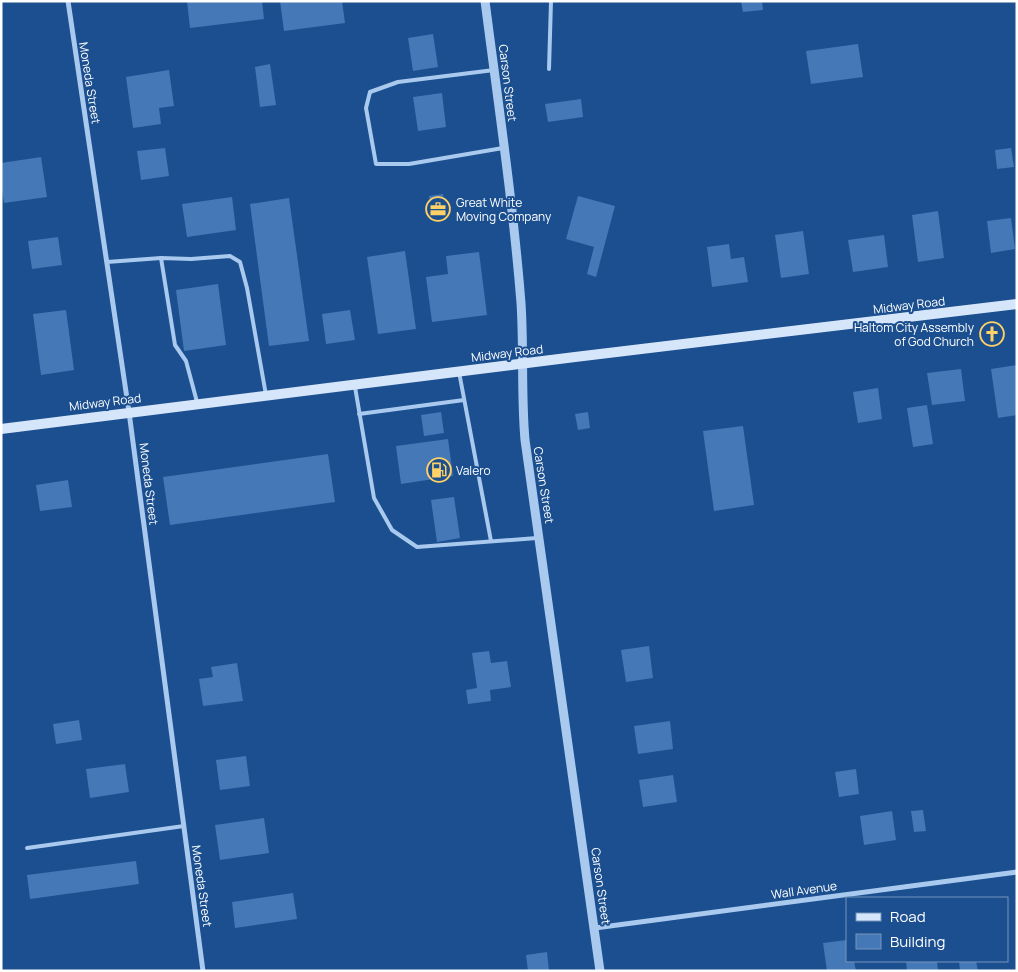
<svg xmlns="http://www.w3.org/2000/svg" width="1018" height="972" viewBox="0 0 1018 972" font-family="Manrope,sans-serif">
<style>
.building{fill:#4478b7}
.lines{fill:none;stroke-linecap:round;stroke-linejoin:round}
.service{stroke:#a9c9ee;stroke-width:4}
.minor{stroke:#a9c9ee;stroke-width:5}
.tertiary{stroke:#a9c9ee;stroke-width:9}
.secondary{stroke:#d6e6fa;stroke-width:10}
.labels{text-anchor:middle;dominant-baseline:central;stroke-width:4;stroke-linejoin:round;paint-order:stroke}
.street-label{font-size:12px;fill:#fff;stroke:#1b4f8f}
.poi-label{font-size:12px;fill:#fff;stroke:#1b4f8f;text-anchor:start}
</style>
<rect width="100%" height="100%" fill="#1b4f8f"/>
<!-- building -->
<g class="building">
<path d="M187,1H262L264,19L190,28Z"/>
<path d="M280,1H342L345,23L284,31Z"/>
<path d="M741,1H762L763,10L743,12Z"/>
<path d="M433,34L438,67L413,71L408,38Z"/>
<path d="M858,44L863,77L811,84L806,51Z"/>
<path d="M270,64L276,105L260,107L255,67Z"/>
<path d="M169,70L174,106L159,108L161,124L133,128L126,77Z"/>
<path d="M442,93L446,127L418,131L413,97Z"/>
<path d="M581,99L583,117L548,122L545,104Z"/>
<path d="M165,148L169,176L141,180L137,151Z"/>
<path d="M1011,148L1014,167L997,169L995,150Z"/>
<path d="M41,157L47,197L4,203L1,184V163Z"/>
<path d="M443,194L446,216L432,218L429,196Z"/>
<path d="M578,196L615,206L596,277L587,274L594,247L566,239Z"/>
<path d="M232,197L236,230L187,237L182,204Z"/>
<path d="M289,198L309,341L269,346L250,204Z"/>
<path d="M938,211L944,258L918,262L912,215Z"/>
<path d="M1011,218L1015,249L991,253L987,221Z"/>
<path d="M803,231L809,274L781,278L775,235Z"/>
<path d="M884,235L888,267L853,272L848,240Z"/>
<path d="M58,237L62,265L32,269L28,241Z"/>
<path d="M729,244L731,259L744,257L748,282L712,287L707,247Z"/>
<path d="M405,251L416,329L378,334L367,257Z"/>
<path d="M479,252L487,315L432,322L426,277L448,274L446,256Z"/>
<path d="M218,284L226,345L184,351L176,290Z"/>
<path d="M66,310L74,370L41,375L33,314Z"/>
<path d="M350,310L355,340L326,344L322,314Z"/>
<path d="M1017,365V415L998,418L991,369Z"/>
<path d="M961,369L965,401L932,405L927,373Z"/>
<path d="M878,388L882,419L858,423L853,392Z"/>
<path d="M927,405L933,444L913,447L907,408Z"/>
<path d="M441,412L444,433L424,436L421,415Z"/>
<path d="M588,412L590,428L578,430L575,414Z"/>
<path d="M743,426L754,505L714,511L703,431Z"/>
<path d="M448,439L453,476L401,484L396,446Z"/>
<path d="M328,454L335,502L170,525L163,477Z"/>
<path d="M68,480L72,507L40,511L36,485Z"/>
<path d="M454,497L460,538L437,542L431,500Z"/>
<path d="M649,646L653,678L626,682L621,650Z"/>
<path d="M489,651L491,663L507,661L511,687L490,690L491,701L468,704L466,690L477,688L472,653Z"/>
<path d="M237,663L243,701L203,706L199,679L213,677L211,667Z"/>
<path d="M79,720L82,740L56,744L53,724Z"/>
<path d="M670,721L673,749L638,754L634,726Z"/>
<path d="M246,756L250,786L220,790L216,760Z"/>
<path d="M125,764L129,792L90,798L86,769Z"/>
<path d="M856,769L859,794L839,797L835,772Z"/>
<path d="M673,775L677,802L643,807L639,780Z"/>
<path d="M923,810L926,831L914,832L911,811Z"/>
<path d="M892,811L896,840L864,845L860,816Z"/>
<path d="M264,818L269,853L220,860L215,825Z"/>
<path d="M136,861L139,884L30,899L27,875Z"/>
<path d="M293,893L297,919L235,928L232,902Z"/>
<path d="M847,940V961H854L856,971H827L823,943Z"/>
<path d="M547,952L549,971H528L526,955Z"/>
<path d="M906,961H937L938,971H907Z"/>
<path d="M959,961H976L978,971H960Z"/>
</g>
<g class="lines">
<!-- service -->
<g class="service">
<path d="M549,69L551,1"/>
<path d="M494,70L398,82L370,92L366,108L376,164H409L503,148"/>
<path d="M107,262L161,258"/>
<path d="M459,372L491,541"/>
<path d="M355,387L374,498L392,530L417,547L537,538"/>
<path d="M197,402L186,361L175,345L161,258L191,259L230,256L240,262L247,288L266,395"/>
<path d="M359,414L464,400"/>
<path d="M27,848L184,826"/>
</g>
<!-- minor -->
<g class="minor">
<path d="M68,1L129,412L203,971"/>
<path d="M595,928L1017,872"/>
</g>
<!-- tertiary -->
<path class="tertiary" d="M485,1C498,102 513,202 521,303C524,349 521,395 525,440L600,971"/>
<!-- secondary -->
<path class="secondary" d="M1,429L575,357L1017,304"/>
</g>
<!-- icons -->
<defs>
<g id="office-ring" transform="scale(1.25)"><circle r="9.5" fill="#1b4f8f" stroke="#ffd166" stroke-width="1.5"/><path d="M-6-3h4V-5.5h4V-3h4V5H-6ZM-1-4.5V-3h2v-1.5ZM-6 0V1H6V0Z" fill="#ffd166"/></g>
<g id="church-ring" transform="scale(1.25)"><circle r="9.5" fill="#1b4f8f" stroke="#ffd166" stroke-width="1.5"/><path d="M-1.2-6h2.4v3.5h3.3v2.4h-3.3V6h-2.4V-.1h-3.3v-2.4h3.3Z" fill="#ffd166"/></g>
<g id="fuel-ring" transform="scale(1.25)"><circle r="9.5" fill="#1b4f8f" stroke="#ffd166" stroke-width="1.5"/><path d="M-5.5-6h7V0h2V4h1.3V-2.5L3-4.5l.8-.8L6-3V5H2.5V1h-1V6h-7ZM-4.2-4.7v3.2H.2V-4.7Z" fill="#ffd166"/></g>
</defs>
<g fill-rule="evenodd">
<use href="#office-ring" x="438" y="209"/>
<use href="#church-ring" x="992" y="334"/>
<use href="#fuel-ring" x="439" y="470"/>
</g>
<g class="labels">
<!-- street labels -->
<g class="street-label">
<text transform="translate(90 83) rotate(81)">Moneda Street</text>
<text transform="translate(508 83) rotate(83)">Carson Street</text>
<text transform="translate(909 305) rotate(-7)">Midway Road</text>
<text transform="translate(507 353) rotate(-7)">Midway Road</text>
<text transform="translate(105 402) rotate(-7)">Midway Road</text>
<text transform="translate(149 484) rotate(83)">Moneda Street</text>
<text transform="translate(544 485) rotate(81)">Carson Street</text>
<text transform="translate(202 886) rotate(82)">Moneda Street</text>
<text transform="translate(601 886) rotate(82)">Carson Street</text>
<text transform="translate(804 890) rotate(-8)">Wall Avenue</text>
</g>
<!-- poi labels -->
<g class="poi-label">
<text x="456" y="202">Great White<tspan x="456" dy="14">Moving Company</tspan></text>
<text x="974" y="327" text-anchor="end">Haltom City Assembly<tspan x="974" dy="14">of God Church</tspan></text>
<text x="456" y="470">Valero</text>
</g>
</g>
<!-- border -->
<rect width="1018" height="972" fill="none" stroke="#ffffff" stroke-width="5"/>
<!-- legend -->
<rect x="846" y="897" width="162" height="65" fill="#1b4f8f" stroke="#7695bc"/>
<rect x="856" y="913" width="25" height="8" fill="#d6e6fa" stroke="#7695bc"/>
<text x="890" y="922" font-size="15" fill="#ffffff">Road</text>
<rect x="856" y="934" width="25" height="15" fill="#4478b7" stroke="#7695bc"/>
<text x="890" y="947" font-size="15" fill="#ffffff">Building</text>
</svg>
